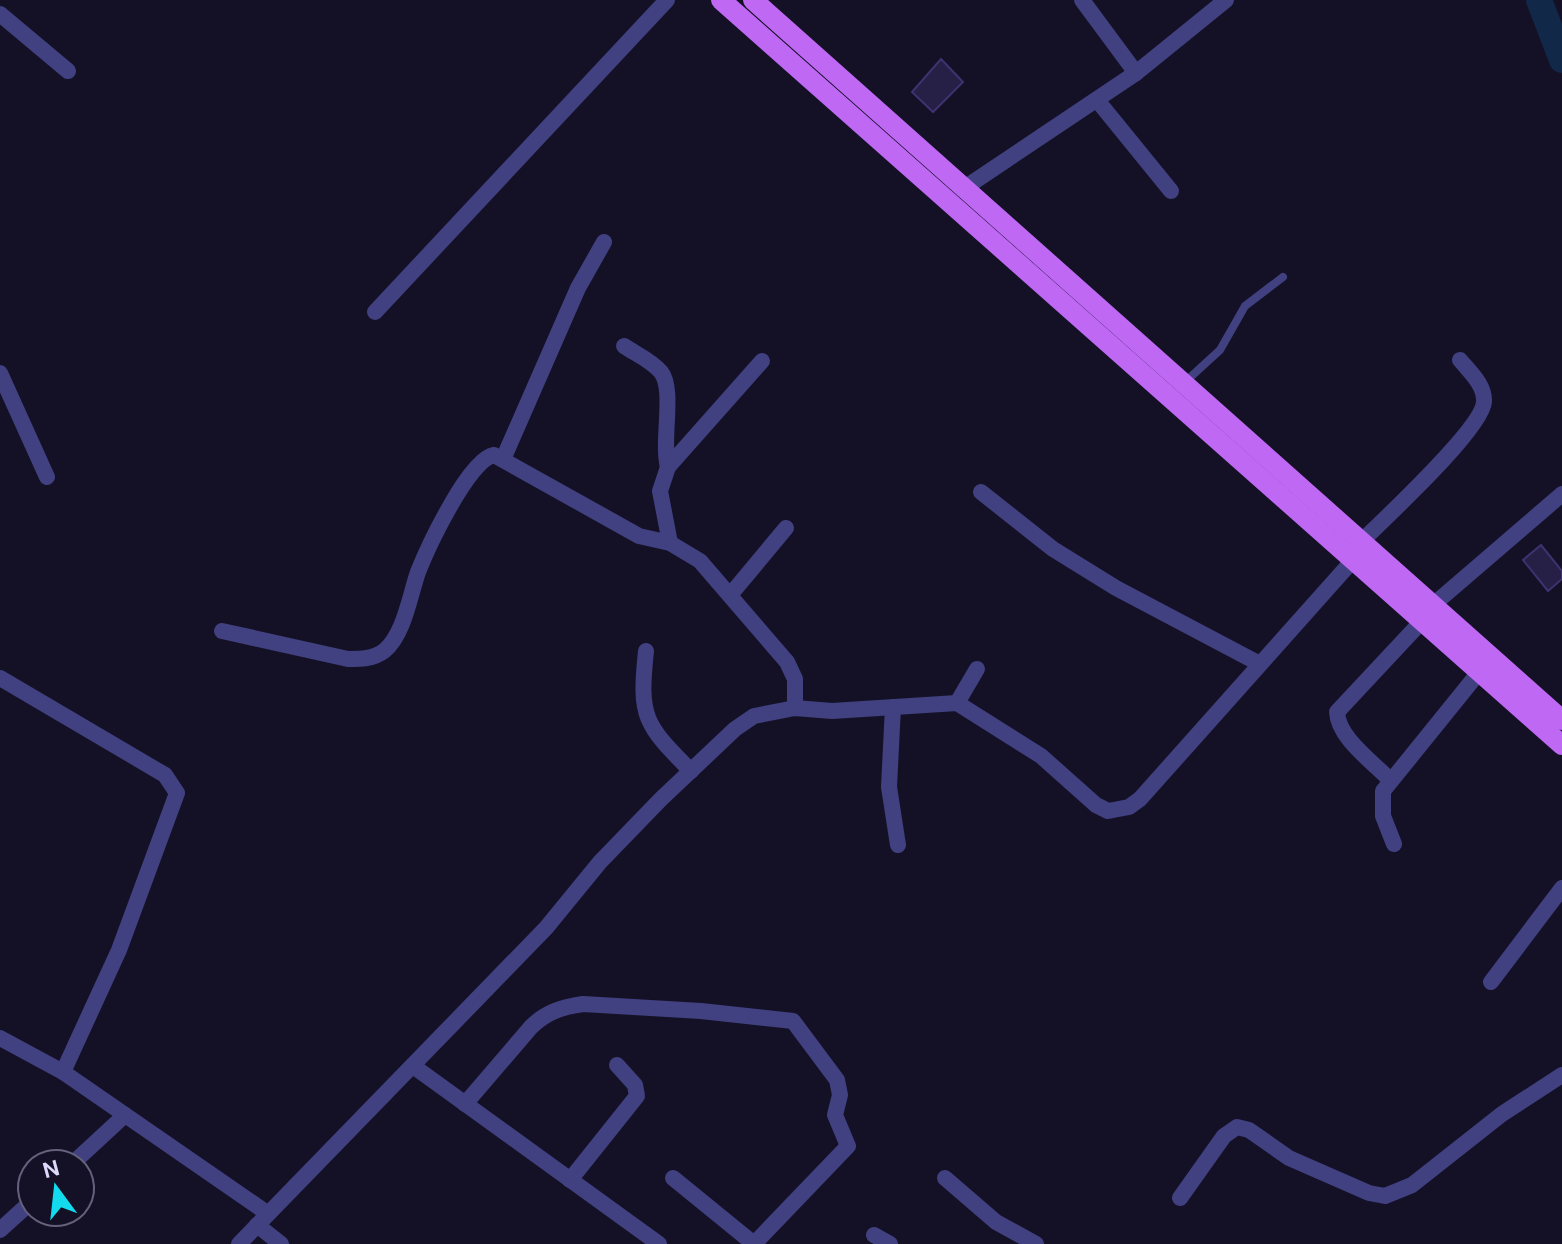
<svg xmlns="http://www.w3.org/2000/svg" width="1562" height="1244" viewBox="0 0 1562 1244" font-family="'DM Sans',sans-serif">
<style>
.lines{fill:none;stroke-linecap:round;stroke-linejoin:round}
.river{stroke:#122849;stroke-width:26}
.building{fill:#261f46;stroke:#3e3270;stroke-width:2}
.service{stroke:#414081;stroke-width:8}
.minor{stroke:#414081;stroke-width:16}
.primary{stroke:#be68f4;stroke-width:20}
</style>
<rect width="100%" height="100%" fill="#141126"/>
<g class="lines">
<!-- river -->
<path class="river" d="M1539,0L1562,60"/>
</g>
<!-- building -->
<g class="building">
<path d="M941,59L963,82L933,112L912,92Z"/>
<path d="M1541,545L1562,571V579L1548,591L1523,560Z"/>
</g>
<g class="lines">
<!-- service -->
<path class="service" d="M1185,382L1220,350L1245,306L1283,277"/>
<!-- minor -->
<g class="minor">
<path d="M1082,0L1136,73"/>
<path d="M0,14L68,71"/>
<path d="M1097,100L1171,191"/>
<path d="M963,189L1136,73L1226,0"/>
<path d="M375,312L667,0"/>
<path d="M624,346C636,354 652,361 661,372C675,390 661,441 668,467"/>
<path d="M0,373L47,477"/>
<path d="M504,457L578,288L604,242"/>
<path d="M981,492L1053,549L1116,588L1258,663"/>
<path d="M1362,541C1385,518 1482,429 1484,402C1485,385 1470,372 1460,360"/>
<path d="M670,543L660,491L668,467L762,361"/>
<path d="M731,594L786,528"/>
<path d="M1433,605L1562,494"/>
<path d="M222,631L348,659C361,659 373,659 384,651C404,635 410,595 418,572C428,547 469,459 494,455L639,536L670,543L700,561L787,662L795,679V708"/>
<path d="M646,651C639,717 644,724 691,771"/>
<path d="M0,678L165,775L177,793L119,950L63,1072L267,1213"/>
<path d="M957,703L977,669"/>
<path d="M893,707L889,787L898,845"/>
<path d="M1390,780C1373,762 1338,738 1337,712L1423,620"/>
<path d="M1394,844L1383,816V791L1480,671"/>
<path d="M1491,982L1562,888"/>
<path d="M0,1038L63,1072"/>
<path d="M413,1066L659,1244"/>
<path d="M465,1104L531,1027C546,1012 562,1007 583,1004L701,1011L793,1021L837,1080L840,1095L835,1115L848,1146L754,1244"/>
<path d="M72,1164L125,1115"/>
<path d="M673,1178L754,1244"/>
<path d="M945,1178L996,1222L1036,1244"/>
<path d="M570,1180L637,1096L635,1085L617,1065"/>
<path d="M1180,1198L1224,1136L1237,1127L1249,1130L1289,1158L1369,1193L1385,1196L1412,1185L1502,1114L1562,1075"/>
<path d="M257,1225L281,1244"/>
<path d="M0,1230L32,1201"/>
<path d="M874,1235L890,1244"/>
<path d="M239,1244L546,928L600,862L661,799L735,729L754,716L795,708L832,711L957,703L1041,756L1096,805L1108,811L1129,807L1140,799L1354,559"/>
</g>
<!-- primary -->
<g class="primary">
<path d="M721,0L1562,745"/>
<path d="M753,0L1562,720"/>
</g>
</g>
<!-- north arrow -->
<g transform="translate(56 1188) rotate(345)"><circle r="38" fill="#141126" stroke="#64617c" stroke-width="2"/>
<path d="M0-6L14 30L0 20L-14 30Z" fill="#13dbee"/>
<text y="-12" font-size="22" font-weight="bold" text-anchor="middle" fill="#dcd9fc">N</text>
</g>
</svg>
